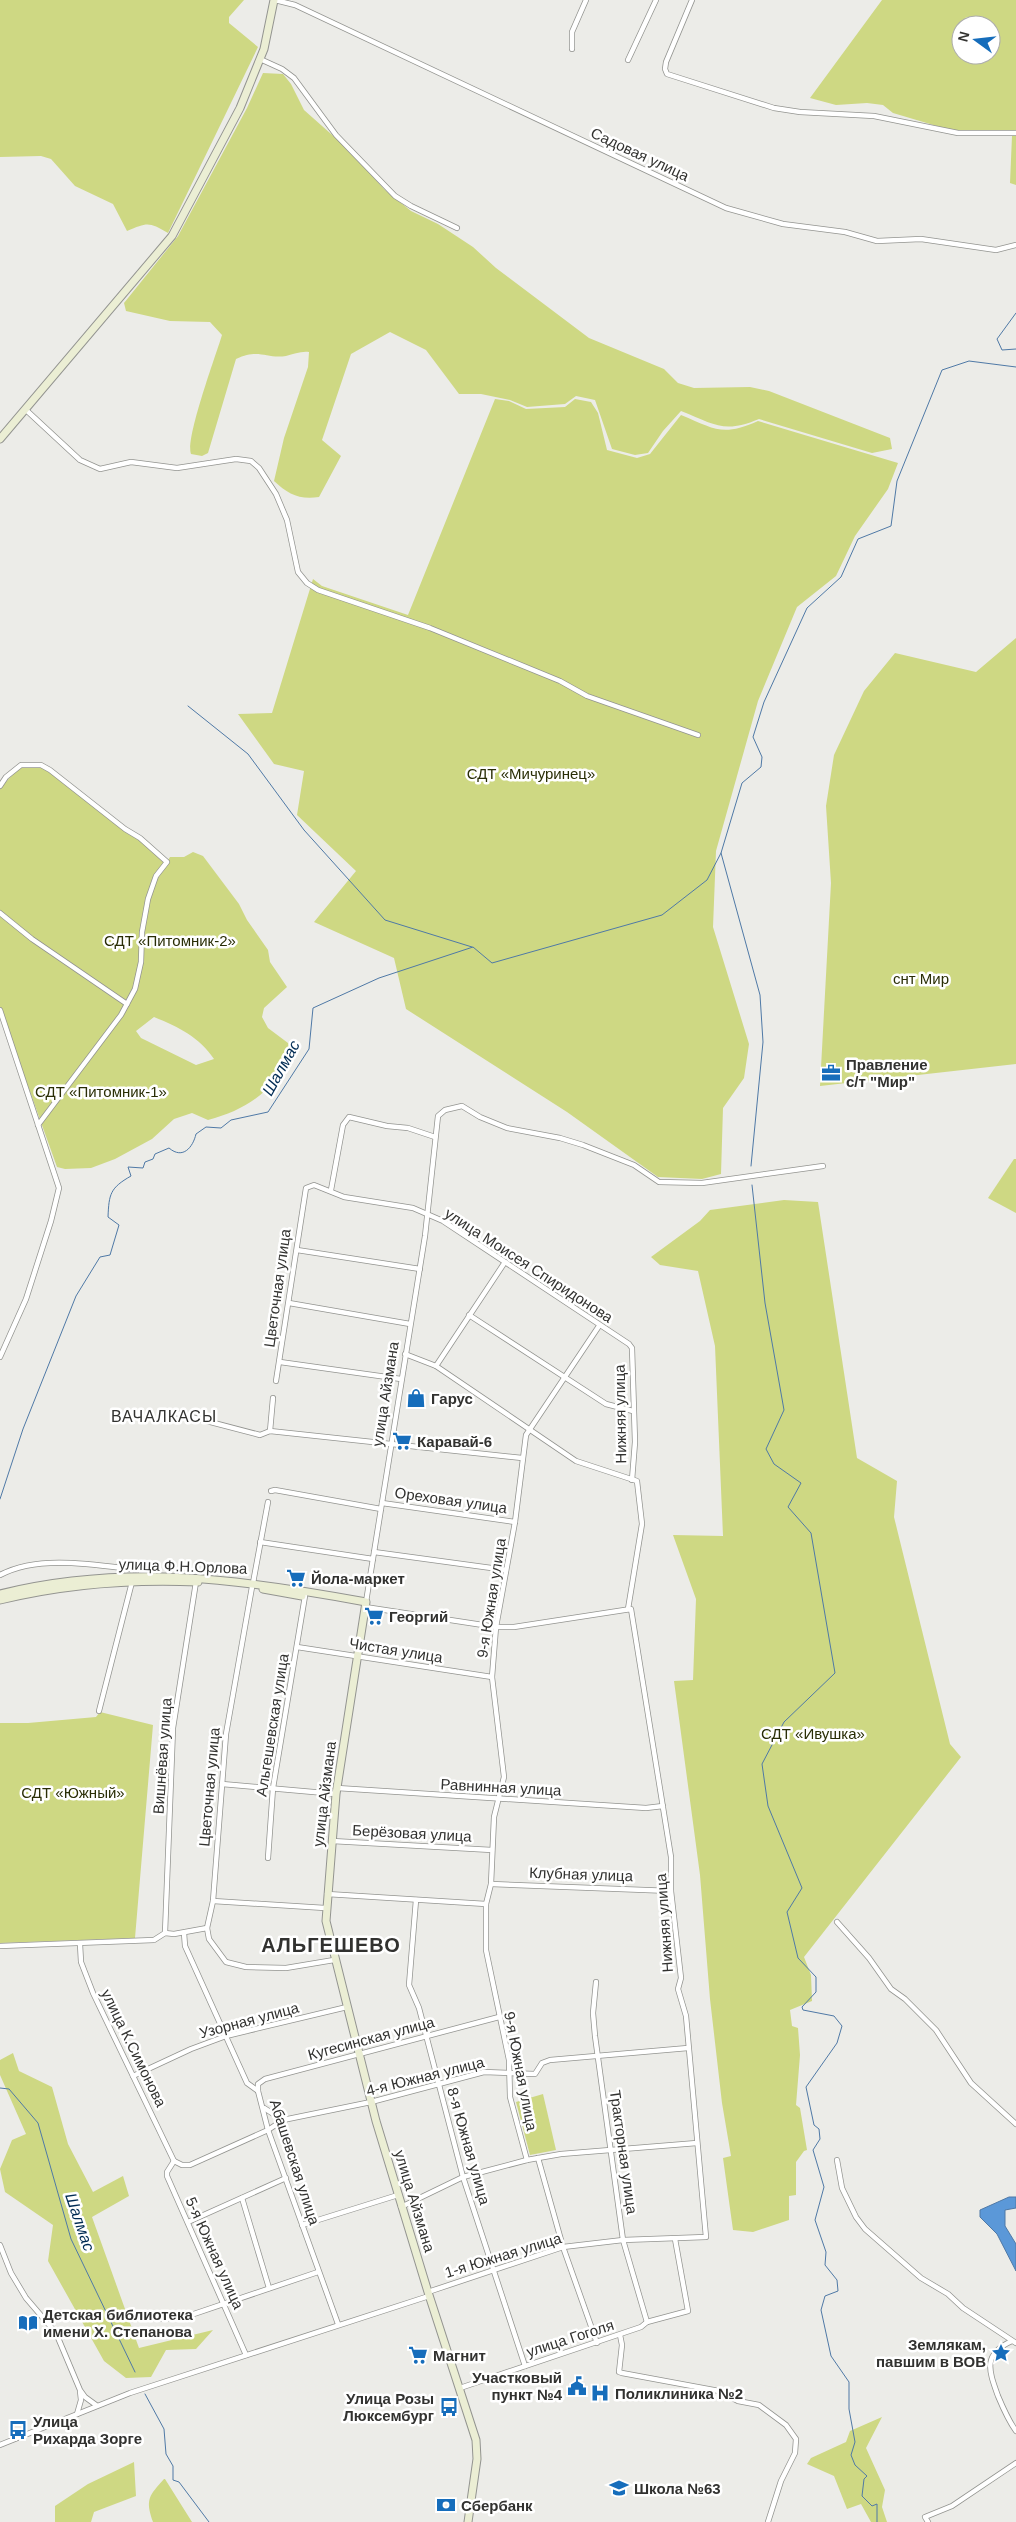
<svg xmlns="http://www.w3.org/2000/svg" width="1016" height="2522" viewBox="0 0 1016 2522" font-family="Arial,sans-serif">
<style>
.green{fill:#ced883;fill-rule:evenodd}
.water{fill:#5b98d8;stroke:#4f79a6}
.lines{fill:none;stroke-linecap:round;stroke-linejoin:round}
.stream{stroke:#4f79a6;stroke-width:1}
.street-casing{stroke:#939490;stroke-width:6}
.secondary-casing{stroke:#939490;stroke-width:9}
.street{stroke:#fff;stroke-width:4.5}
.secondary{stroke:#ebeed4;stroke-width:7}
.labels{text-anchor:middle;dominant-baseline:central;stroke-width:5;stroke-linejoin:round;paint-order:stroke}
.street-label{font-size:15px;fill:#323230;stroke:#fff}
.park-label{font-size:15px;fill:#2a2e06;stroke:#fff}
.poi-label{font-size:15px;font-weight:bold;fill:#323230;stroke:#fff;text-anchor:start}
.water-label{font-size:16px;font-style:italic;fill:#002b53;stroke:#fff}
.neighbourhood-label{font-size:16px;letter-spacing:1px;fill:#323230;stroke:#fff}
.district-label{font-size:20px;font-weight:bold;letter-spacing:1px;fill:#323230;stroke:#fff}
</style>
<rect width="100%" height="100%" fill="#ecece8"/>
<!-- green -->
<g class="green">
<path d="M0,0H244L229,17V23L258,47L168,233C149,222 148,222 127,231L113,204L75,186L51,159L41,156L0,157Z"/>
<path d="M882,0H1016V185L1010,183L1012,136L1008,130L957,132L893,113L883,105L867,103L836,105L810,98ZM961,25H991V55H961Z"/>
<path d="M263,73L283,74L291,84L304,110L348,149L384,189L411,211L438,224L473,247L496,268L589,338L664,369L678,383L694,388L750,387L769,391L890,438L892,449L872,453L759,419C724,434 714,424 681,411L663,431L648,453L635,455L612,449L595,400L576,396L565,404L527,407L510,400L481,394H459L426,350L390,332L351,354L322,440L341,456L319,497C299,500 288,494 274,481L284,438L308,367L309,352C301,351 294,354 286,356C266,359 259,348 236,359L208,453L202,456L191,454C185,439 216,355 222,335L210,322L170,321L126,311L124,303L178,236L247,108Z"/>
<path d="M495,399L509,401L526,409L565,407L575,399L591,402L598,413L607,450L637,458L650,454L681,415C715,429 722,437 758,421L898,463L888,489L855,536L836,576L797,607L758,701L716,851L713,927L749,1044L744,1078L723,1108L721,1174L702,1179L658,1177L567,1112L406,1009L394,958L314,922L356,871L297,815L304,771L274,764L238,714L272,713L313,579L322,586L408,615Z"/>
<path d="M1016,638V1064L820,1086L831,883L826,806L834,755L864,691L895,653L976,672Z"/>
<path d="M21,766H40L50,771L167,862L170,857H184L193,852L203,856L239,904L247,920L268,950L270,962L287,987L264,1008L262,1017L268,1028L296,1049C276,1088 250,1109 208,1120L192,1113L174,1119L152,1139L115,1159L91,1168L65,1169L57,1167L0,1008V914L32,938L0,912V788ZM154,1017C179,1027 199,1037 214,1059L196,1065L141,1038L136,1031Z"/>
<path d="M1014,1159H1016V1213L988,1198Z"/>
<path d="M784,1200L818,1202L857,1458L897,1481L894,1517L950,1744L961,1757L804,1957L811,1975L812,2001L790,2010L792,2026L798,2028L800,2055L796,2105L800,2108L807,2150L804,2151L796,2162V2195L789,2196V2220L753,2232L733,2230L723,2158L731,2156L722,2103L710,1999L700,1875L674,1681L693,1680L696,1599L673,1535L723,1536L715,1346L698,1271L660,1265L651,1257L700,1221L710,1210Z"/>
<path d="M100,1712L153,1725L135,1938L0,1943V1723H28L96,1717Z"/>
<path d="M13,2053L19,2071L52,2087L68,2144L93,2192L123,2176L129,2196L92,2217L139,2348L213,2330L196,2349L166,2350L151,2377L126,2378L104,2361L48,2261L53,2225L5,2192L0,2169L12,2140L26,2134L0,2075V2060Z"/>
<path d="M543,2094L556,2150L530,2155L516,2102Z"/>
<path d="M882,2417L866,2448L885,2490L882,2507L887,2522H871L861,2504L847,2509L834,2476L807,2464L811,2458L846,2442L850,2431Z"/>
<path d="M134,2462L136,2496L94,2512L91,2522H55V2506L88,2484Z"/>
<path d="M164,2479H165L192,2522H153C145,2499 149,2496 164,2479Z"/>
</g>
<!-- water -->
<path class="water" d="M1009,2197H1016V2208L1005,2210V2226L1016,2244V2271L997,2234L980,2217V2210Z"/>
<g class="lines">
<!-- stream -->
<g class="stream">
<path d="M1016,313L997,339L1002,350L1016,349"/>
<path d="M188,706L248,754L304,830L385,920L472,947"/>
<path d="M751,1166L763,1042L760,995L721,853L742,783L761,767L762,757L753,737L764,702L807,608L841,577L858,539L891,526L897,481L942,370L969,361L1016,367"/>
<path d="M752,1185L765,1303L784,1410L766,1449L774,1464L801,1483L788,1507L811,1533L835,1673L784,1722L762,1764L768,1806L802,1888L787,1912L798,1958L816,1977V1992L802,2007L803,2010L834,2016L842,2026L837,2043L806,2087L814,2125L819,2129L820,2139L813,2150L824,2187L815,2220L826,2252L825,2265L837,2280L838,2291L825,2296L821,2310L831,2356L849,2382V2409L855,2442L851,2455L855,2465L867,2476L864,2479L862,2496L872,2506L877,2504V2522"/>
<path d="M0,1499L23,1429L76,1296L100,1257L110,1255L119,1225L108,1217C109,1194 110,1188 131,1176L128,1167L143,1168L145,1162L153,1159L155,1154L169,1148C183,1160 193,1147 196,1134L206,1127L221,1128L231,1120L268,1112L309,1049L313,1008L379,978L473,947L492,963L662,915L707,880L721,853"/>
<path d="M0,2088L9,2089L38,2123L71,2239L135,2372"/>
<path d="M145,2394L164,2429L166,2454L173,2466V2480L179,2482L209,2522"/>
</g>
<!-- street casing -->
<g class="street-casing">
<g id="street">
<path d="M275,0L295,5L726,208L783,224L845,232L877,241L921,239L996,250L1016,245"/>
<path d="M692,0L666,62L665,69L667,74L774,108L800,112L874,116L958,133H1016"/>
<path d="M572,49V32L586,0"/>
<path d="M260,59L282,69L294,78L336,135L395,196L411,206L457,228"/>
<path d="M628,60L656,0"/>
<path d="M25,409L80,460L100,469L131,462L177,468L236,459L251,461L259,468L276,494L287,520L298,572L307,583L318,590L430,628L560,681L587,696L698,735"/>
<path d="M0,786L6,777L21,765H41L50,770L125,829L140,838L167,862L156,876L148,899L142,932L141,962L135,989L121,1015L38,1125"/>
<path d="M0,913L32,939L127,1004"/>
<path d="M0,1010L59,1188L51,1221L26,1299L0,1357"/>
<path d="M331,1190L343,1125L349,1117L387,1126L408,1128L435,1137"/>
<path d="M297,1250L420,1269"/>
<path d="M289,1303L410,1324"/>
<path d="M469,1315L606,1404L633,1411"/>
<path d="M405,1354L436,1366L576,1461L637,1481L642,1524L628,1609"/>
<path d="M280,1362L401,1379"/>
<path d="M436,1366L505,1262"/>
<path d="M276,1381L306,1188L314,1185L344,1197L413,1208L443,1221L629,1344L632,1348L635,1442L632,1480"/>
<path d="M172,1412L260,1435L270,1431L522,1458"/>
<path d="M270,1431L273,1398"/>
<path d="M271,1491L275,1490L381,1509"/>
<path d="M382,1503L515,1522"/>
<path d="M260,1542L373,1559"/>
<path d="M374,1552L506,1570"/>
<path d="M0,1575C39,1554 96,1565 139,1570"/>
<path d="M253,1583L268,1502"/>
<path d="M252,1587L226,1734L213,1901L207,1928L209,1939L226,1962L246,1967L286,1968L334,1960"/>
<path d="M366,1602L425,1236L438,1116L445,1110L462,1106L480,1117L507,1128L560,1138L583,1145L634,1165L659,1182L702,1183L823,1166"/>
<path d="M365,1607L496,1627H514L631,1609L671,1857V1891L681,1978L678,1989L686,2016L706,2237L623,2240L563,2247L428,2292"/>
<path d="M297,1647L492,1677"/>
<path d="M99,1711L132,1582"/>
<path d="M222,1784L336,1794"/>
<path d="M337,1788L646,1808L663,1806"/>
<path d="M332,1841L492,1850"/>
<path d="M268,1858L273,1788L305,1596"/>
<path d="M491,1884L671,1891"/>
<path d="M327,1894L486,1904"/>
<path d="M416,1900L409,1985L419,2008L463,2177L525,2366"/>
<path d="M213,1901L325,1908"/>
<path d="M837,1922L869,1958L891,1989L905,1999L936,2030L971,2083L1016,2124"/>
<path d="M165,1933L173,1728L196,1582"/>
<path d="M184,1933L185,1946L247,2083L258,2091L268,2130L338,2324"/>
<path d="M80,1944L81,1962L93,1993L174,2161"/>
<path d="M0,1946L154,1940L165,1933L174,1934L207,1928"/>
<path d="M596,1982L593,2013L595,2036L623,2240L647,2322"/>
<path d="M133,2076L191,2049L226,2036L347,2007"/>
<path d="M258,2091V2084L265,2079L499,2017"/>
<path d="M264,2108L283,2120"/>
<path d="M538,2158L563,2247L597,2343"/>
<path d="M527,2160L510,2097L509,2060L486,1950V1904L491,1884L494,1817L504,1777L492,1677L496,1627L515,1522L526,1435L599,1326"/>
<path d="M837,2160L842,2188L856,2217L865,2229L921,2278L948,2294L963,2308L1016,2343"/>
<path d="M174,2161L182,2165H190L268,2130L283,2120L371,2102L484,2072L535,2074L542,2063L550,2060L688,2048"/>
<path d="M174,2161L167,2172V2176L246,2355"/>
<path d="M242,2198L269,2288"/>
<path d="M401,2207L463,2177L527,2160L561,2154L697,2143"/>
<path d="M188,2222L286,2178"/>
<path d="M302,2225L398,2195"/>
<path d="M0,2245L11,2273L26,2298L56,2333L80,2390L85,2397L96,2405"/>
<path d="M135,2319L182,2318L318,2272"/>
<path d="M620,2335L622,2345L619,2372L622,2373L719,2391L738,2401L759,2405L786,2425L796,2439L795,2453L781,2481L768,2522"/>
<path d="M1012,2341C982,2354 989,2371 998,2396C1003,2408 1008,2420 1016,2431"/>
<path d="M460,2388L641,2327L647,2322L688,2311L675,2239"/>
<path d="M77,2414L81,2400L80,2391"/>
<path d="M0,2445L130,2393L429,2296"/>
<path d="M928,2522L925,2517L952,2506L1016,2463"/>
</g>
</g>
<!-- secondary casing -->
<g class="secondary-casing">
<g id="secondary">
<path d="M0,439L172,236L240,108L264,49L274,0"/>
<path d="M263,1589L302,1596"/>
<path d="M0,1594C125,1563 242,1579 366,1602L336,1794L326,1921L376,2121L428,2292L476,2440L477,2459L468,2522"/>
<path d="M0,1600C66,1584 130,1579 198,1582"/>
</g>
</g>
<!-- street -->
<use href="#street" class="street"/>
<!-- secondary -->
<use href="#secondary" class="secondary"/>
</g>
<!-- icons -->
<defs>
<g id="office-bare" transform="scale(1.5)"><path d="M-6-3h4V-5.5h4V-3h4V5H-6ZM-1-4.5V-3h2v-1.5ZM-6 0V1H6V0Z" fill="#166dbb" stroke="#fff" stroke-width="2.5" paint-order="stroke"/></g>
<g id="shop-bare" transform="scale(1.5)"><path d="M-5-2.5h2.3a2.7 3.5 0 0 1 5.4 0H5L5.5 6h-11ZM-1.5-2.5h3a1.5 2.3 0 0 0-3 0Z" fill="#166dbb" stroke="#fff" stroke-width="2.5" paint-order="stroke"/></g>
<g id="supermarket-bare" transform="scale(1.5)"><path d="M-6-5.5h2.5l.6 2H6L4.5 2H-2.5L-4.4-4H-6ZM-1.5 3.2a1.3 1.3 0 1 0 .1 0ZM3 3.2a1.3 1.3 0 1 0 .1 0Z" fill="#166dbb" stroke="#fff" stroke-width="2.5" paint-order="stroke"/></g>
<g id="library-bare" transform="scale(1.5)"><path d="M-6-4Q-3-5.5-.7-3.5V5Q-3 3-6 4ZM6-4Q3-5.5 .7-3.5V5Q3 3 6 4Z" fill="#166dbb" stroke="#fff" stroke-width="2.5" paint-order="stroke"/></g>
<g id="sight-bare" transform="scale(1.5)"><path d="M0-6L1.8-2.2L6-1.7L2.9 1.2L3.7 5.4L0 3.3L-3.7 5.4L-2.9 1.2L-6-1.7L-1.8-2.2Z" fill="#166dbb" stroke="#fff" stroke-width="2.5" paint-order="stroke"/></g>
<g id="civic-bare" transform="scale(1.5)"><path d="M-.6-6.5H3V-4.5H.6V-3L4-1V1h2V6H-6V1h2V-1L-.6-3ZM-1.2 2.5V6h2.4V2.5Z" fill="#166dbb" stroke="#fff" stroke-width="2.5" paint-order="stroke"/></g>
<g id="hospital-bare" transform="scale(1.5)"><path d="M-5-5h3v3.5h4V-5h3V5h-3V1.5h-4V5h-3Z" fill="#166dbb" stroke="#fff" stroke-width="2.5" paint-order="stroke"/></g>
<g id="bus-bare" transform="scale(1.5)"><path d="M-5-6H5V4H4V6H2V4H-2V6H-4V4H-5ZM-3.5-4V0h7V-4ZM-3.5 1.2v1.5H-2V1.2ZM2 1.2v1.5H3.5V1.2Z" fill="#166dbb" stroke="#fff" stroke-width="2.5" paint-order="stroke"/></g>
<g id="school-bare" transform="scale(1.5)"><path d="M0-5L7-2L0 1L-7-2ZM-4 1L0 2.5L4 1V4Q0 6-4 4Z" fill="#166dbb" stroke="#fff" stroke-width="2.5" paint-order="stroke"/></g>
<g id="bank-bare" transform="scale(1.5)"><path d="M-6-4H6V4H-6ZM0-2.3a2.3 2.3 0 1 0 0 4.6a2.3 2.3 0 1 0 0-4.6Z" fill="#166dbb" stroke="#fff" stroke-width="2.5" paint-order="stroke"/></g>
</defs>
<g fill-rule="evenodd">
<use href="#office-bare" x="831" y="1073"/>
<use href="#shop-bare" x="416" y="1398"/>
<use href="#supermarket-bare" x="402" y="1441"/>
<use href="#supermarket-bare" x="296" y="1578"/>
<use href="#supermarket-bare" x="374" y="1616"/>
<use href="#library-bare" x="28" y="2323"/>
<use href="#sight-bare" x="1001" y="2353"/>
<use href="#supermarket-bare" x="418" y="2355"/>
<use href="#civic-bare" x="577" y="2386"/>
<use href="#hospital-bare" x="600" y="2393"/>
<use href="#bus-bare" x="449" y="2407"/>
<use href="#bus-bare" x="18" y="2430"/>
<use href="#school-bare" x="619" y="2488"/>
<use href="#bank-bare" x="446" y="2505"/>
</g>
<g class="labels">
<!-- street labels -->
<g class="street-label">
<text transform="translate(640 154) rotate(25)">Садовая улица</text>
<text transform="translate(529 1265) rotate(33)">улица Моисея Спиридонова</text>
<text transform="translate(277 1288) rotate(-82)">Цветочная улица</text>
<text transform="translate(385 1394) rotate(-81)">улица Айзмана</text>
<text transform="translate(620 1414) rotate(-91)">Нижняя улица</text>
<text transform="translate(451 1500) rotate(8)">Ореховая улица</text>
<text transform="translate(183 1566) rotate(2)">улица Ф.Н.Орлова</text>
<text transform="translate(491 1598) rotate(-81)">9-я Южная улица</text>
<text transform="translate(396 1650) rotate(9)">Чистая улица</text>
<text transform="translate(272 1725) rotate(-81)">Альгешевская улица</text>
<text transform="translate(162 1756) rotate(-86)">Вишнёвая улица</text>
<text transform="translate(209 1787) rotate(-85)">Цветочная улица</text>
<text transform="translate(501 1787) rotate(3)">Равнинная улица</text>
<text transform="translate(324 1794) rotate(-83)">улица Айзмана</text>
<text transform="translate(412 1833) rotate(3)">Берёзовая улица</text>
<text transform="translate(581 1874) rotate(2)">Клубная улица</text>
<text transform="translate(664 1923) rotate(-94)">Нижняя улица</text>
<text transform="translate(249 2020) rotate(-15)">Узорная улица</text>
<text transform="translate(371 2038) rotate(-15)">Кугесинская улица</text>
<text transform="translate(134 2048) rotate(64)">улица К.Симонова</text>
<text transform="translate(521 2071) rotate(79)">9-я Южная улица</text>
<text transform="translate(425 2076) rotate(-14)">4-я Южная улица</text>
<text transform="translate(469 2146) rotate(74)">8-я Южная улица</text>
<text transform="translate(624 2152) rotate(82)">Тракторная улица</text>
<text transform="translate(295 2162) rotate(72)">Абашевская улица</text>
<text transform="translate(415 2201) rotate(73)">улица Айзмана</text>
<text transform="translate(215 2253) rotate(66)">5-я Южная улица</text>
<text transform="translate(503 2255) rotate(-17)">1-я Южная улица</text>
<text transform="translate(570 2338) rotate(-18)">улица Гоголя</text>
</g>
<!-- park labels -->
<g class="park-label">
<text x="531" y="773">СДТ «Мичуринец»</text>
<text x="170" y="940">СДТ «Питомник-2»</text>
<text x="921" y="978">снт Мир</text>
<text x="101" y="1091">СДТ «Питомник-1»</text>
<text x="813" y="1733">СДТ «Ивушка»</text>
<text x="73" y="1792">СДТ «Южный»</text>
</g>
<!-- poi labels -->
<g class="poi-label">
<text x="846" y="1064">Правление<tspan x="846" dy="17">с/т "Мир"</tspan></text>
<text x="431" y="1398">Гарус</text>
<text x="417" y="1441">Каравай-6</text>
<text x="311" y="1578">Йола-маркет</text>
<text x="389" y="1616">Георгий</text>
<text x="43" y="2314">Детская библиотека<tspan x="43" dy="17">имени Х. Степанова</tspan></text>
<text x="986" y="2344" text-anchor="end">Землякам,<tspan x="986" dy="17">павшим в ВОВ</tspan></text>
<text x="433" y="2355">Магнит</text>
<text x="562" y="2377" text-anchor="end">Участковый<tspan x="562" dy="17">пункт №4</tspan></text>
<text x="615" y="2393">Поликлиника №2</text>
<text x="434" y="2398" text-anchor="end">Улица Розы<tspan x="434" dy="17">Люксембург</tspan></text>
<text x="33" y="2421">Улица<tspan x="33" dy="17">Рихарда Зорге</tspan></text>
<text x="634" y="2488">Школа №63</text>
<text x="461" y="2505">Сбербанк</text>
</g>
<!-- water labels -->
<g class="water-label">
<text transform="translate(281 1068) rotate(-61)">Шалмас</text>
<text transform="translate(80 2222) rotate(71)">Шалмас</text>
</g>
<!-- neighbourhood labels -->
<g class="neighbourhood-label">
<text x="164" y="1416">ВАЧАЛКАСЫ</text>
</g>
<!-- district labels -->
<g class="district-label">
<text x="331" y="1945">АЛЬГЕШЕВО</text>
</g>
</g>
<!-- north arrow -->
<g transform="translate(976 40) rotate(285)"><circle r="24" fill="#ffffff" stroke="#adadac"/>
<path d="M0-4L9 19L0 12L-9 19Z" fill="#166dbb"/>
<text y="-8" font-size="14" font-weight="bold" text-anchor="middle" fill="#323230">N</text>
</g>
</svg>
